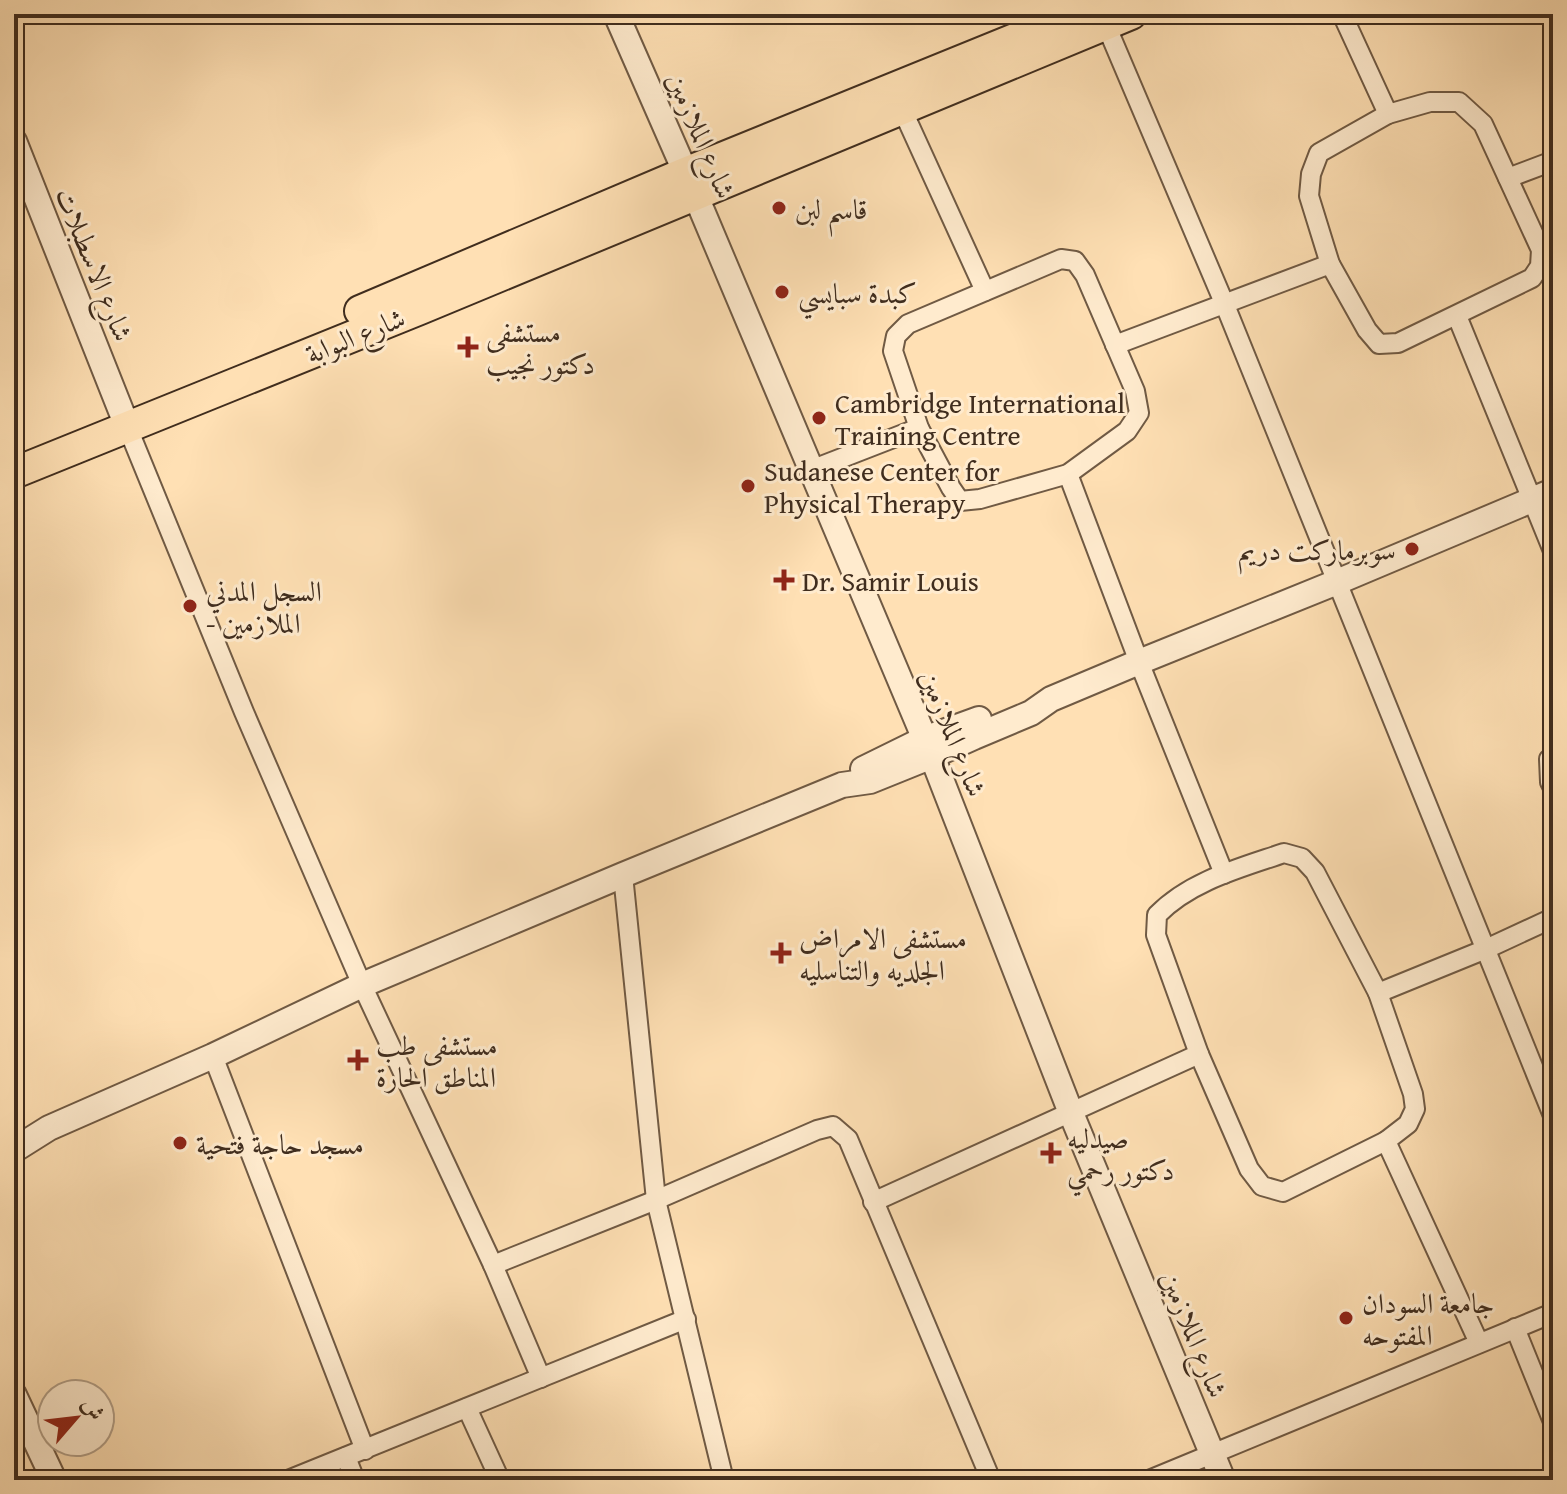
<svg xmlns="http://www.w3.org/2000/svg" width="1567" height="1494" viewBox="0 0 1567 1494" font-family="'Gentium Book Plus',Amiri,serif">
<style>
.lines{fill:none;stroke-linecap:round;stroke-linejoin:round}
.minor-casing{stroke:#705a44;stroke-width:22}
.tertiary-casing{stroke:#705a44;stroke-width:28}
.primary-casing{stroke:#402d1e;stroke-width:34}
.minor{stroke:#ffebce;stroke-width:18}
.tertiary{stroke:#ffebce;stroke-width:24}
.primary{stroke:#ffe0b4;stroke-width:30}
.poi-dot{fill:#8f2418;stroke:#ffebce;stroke-width:3}
.labels{text-anchor:middle;dominant-baseline:central;stroke-width:6;stroke-linejoin:round;paint-order:stroke}
.street-label{font-size:28px;fill:#402d1e;stroke:#ffebce}
.poi-label{font-size:28px;fill:#402d1e;stroke:#ffebce;text-anchor:start}
</style>
<rect width="100%" height="100%" fill="#ffe0b4"/>
<filter id="stains"><feTurbulence type="fractalNoise" baseFrequency=".0025" numOctaves="4"/><feColorMatrix values="0 0 0 0 .2 0 0 0 0 .09 0 0 0 0 .02 0 0 0 .5 -.17"/></filter>
<radialGradient id="worn" r=".72"><stop offset=".6" stop-color="#630" stop-opacity="0"/><stop offset="1" stop-color="#630" stop-opacity=".3"/></radialGradient>
<g class="lines">
<!-- minor casing -->
<g class="minor-casing">
<g id="minor">
<path d="M1342,14L1388,114"/>
<path d="M1106,25L1225,305L1553,1116"/>
<path d="M1430,102H1459L1483,124L1541,250L1540,266L1532,278L1398,343L1379,344L1367,330L1330,264L1309,196L1311,174L1319,153L1388,114Z"/>
<path d="M902,109L985,291"/>
<path d="M1508,178L1553,161"/>
<path d="M1061,259L1075,261L1085,275L1135,391L1139,413L1127,431L1068,474L980,499L960,501L951,488L919,428L893,351L896,336L908,324Z"/>
<path d="M1457,316L1553,551"/>
<path d="M1115,345L1330,264"/>
<path d="M127,426L244,712L362,985L493,1265L541,1378"/>
<path d="M811,470L919,428"/>
<path d="M1068,474L1139,662L1224,874"/>
<path d="M1553,756L1549,759L1550,782L1553,788"/>
<path d="M1284,853L1302,858L1315,872L1378,993L1413,1094L1415,1109L1408,1124L1386,1141L1283,1192L1262,1186L1249,1169L1199,1054L1156,935L1157,915C1190,881 1240,868 1284,853Z"/>
<path d="M623,875L656,1200L724,1480"/>
<path d="M1378,993L1486,949L1553,918"/>
<path d="M213,1056L365,1450"/>
<path d="M1386,1141L1479,1343"/>
<path d="M873,1202L1199,1054"/>
<path d="M493,1265L656,1200L817,1130L833,1126L848,1139L991,1480"/>
<path d="M1515,1328L1553,1422"/>
<path d="M467,1408L500,1480"/>
<path d="M346,1457L355,1480"/>
<path d="M288,1480L686,1319"/>
<path d="M1149,1480L1553,1313"/>
</g>
</g>
<!-- tertiary casing -->
<g class="tertiary-casing">
<g id="tertiary">
<path d="M616,14L695,194L932,756L1071,1113L1223,1480"/>
<path d="M14,141L127,426"/>
<path d="M863,769L924,739L979,719"/>
<path d="M14,1150L49,1128L213,1056L362,985L623,875L842,785L870,781L932,756L974,737L1031,713L1051,699L1139,662L1337,582L1553,491"/>
<path d="M14,1395L54,1480"/>
</g>
</g>
<!-- primary casing -->
<g class="primary-casing">
<g id="primary">
<path d="M360,311L685,173L1076,14"/>
<path d="M14,473L420,309L1131,14"/>
</g>
</g>
<!-- minor -->
<use href="#minor" class="minor"/>
<!-- tertiary -->
<use href="#tertiary" class="tertiary"/>
<!-- primary -->
<use href="#primary" class="primary"/>
</g>
<!-- markers -->
<g class="poi-dot">
<circle cx="779" cy="208" r="8"/>
<circle cx="782" cy="292" r="8"/>
<path d="M464 335h8v8h8v8h-8v8h-8v-8h-8v-8h8z"/>
<circle cx="819" cy="418" r="8"/>
<circle cx="748" cy="486" r="8"/>
<circle cx="1412" cy="549" r="8"/>
<path d="M780 568h8v8h8v8h-8v8h-8v-8h-8v-8h8z"/>
<circle cx="190" cy="606" r="8"/>
<path d="M777 941h8v8h8v8h-8v8h-8v-8h-8v-8h8z"/>
<path d="M354 1048h8v8h8v8h-8v8h-8v-8h-8v-8h8z"/>
<circle cx="180" cy="1143" r="8"/>
<path d="M1047 1141h8v8h8v8h-8v8h-8v-8h-8v-8h8z"/>
<circle cx="1346" cy="1318" r="8"/>
</g>
<g class="labels">
<!-- street labels -->
<g class="street-label">
<text transform="translate(702 135) rotate(67)">شارع الملازمين</text>
<text transform="translate(95 264) rotate(68)">شارع الاسطبلات</text>
<text transform="translate(355 335) rotate(-22)">شارع البوابة</text>
<text transform="translate(954 733) rotate(68)">شارع الملازمين</text>
<text transform="translate(1195 1334) rotate(68)">شارع الملازمين</text>
</g>
<!-- poi labels -->
<g class="poi-label">
<text x="795" y="208">قاسم لبن</text>
<text x="798" y="292">كبدة سبايسي</text>
<text x="486" y="331">مستشفى<tspan x="486" dy="32">دكتور نجيب</tspan></text>
<text x="835" y="402">Cambridge International<tspan x="835" dy="32">Training Centre</tspan></text>
<text x="764" y="470">Sudanese Center for<tspan x="764" dy="32">Physical Therapy</tspan></text>
<text x="1396" y="549" text-anchor="end">سوبرماركت دريم</text>
<text x="802" y="580">Dr. Samir Louis</text>
<text x="206" y="590">السجل المدني<tspan x="206" dy="32">- الملازمين</tspan></text>
<text x="799" y="937">مستشفى الامراض<tspan x="799" dy="32">الجلديه والتناسليه</tspan></text>
<text x="376" y="1044">مستشفى طب<tspan x="376" dy="32">المناطق الحارة</tspan></text>
<text x="1067" y="1137">صيدليه<tspan x="1067" dy="32">دكتور رحمي</tspan></text>
<text x="196" y="1143">مسجد حاجة فتحية</text>
<text x="1362" y="1302">جامعة السودان<tspan x="1362" dy="32">المفتوحه</tspan></text>
</g>
</g>
<!-- margin -->
<rect width="1567" height="1494" fill="none" stroke="#ffe0b4" stroke-width="48"/>
<rect x="16" y="16" width="1535" height="1462" fill="none" stroke="#402d1e" stroke-width="4"/>
<rect x="24" y="24" width="1519" height="1446" fill="none" stroke="#402d1e" stroke-width="2"/>
<!-- north arrow -->
<g transform="translate(76 1418) rotate(62)"><circle r="38" fill="#ffebce" stroke="#b39f88" stroke-width="2"/>
<path d="M0-6L14 30L0 20L-14 30Z" fill="#8f2418"/>
<text y="-12" font-size="22" font-weight="bold" text-anchor="middle" fill="#402d1e">ش</text>
</g>
<rect width="100%" height="100%" filter="url(#stains)"/>
<rect width="100%" height="100%" fill="url(#worn)"/>
</svg>
